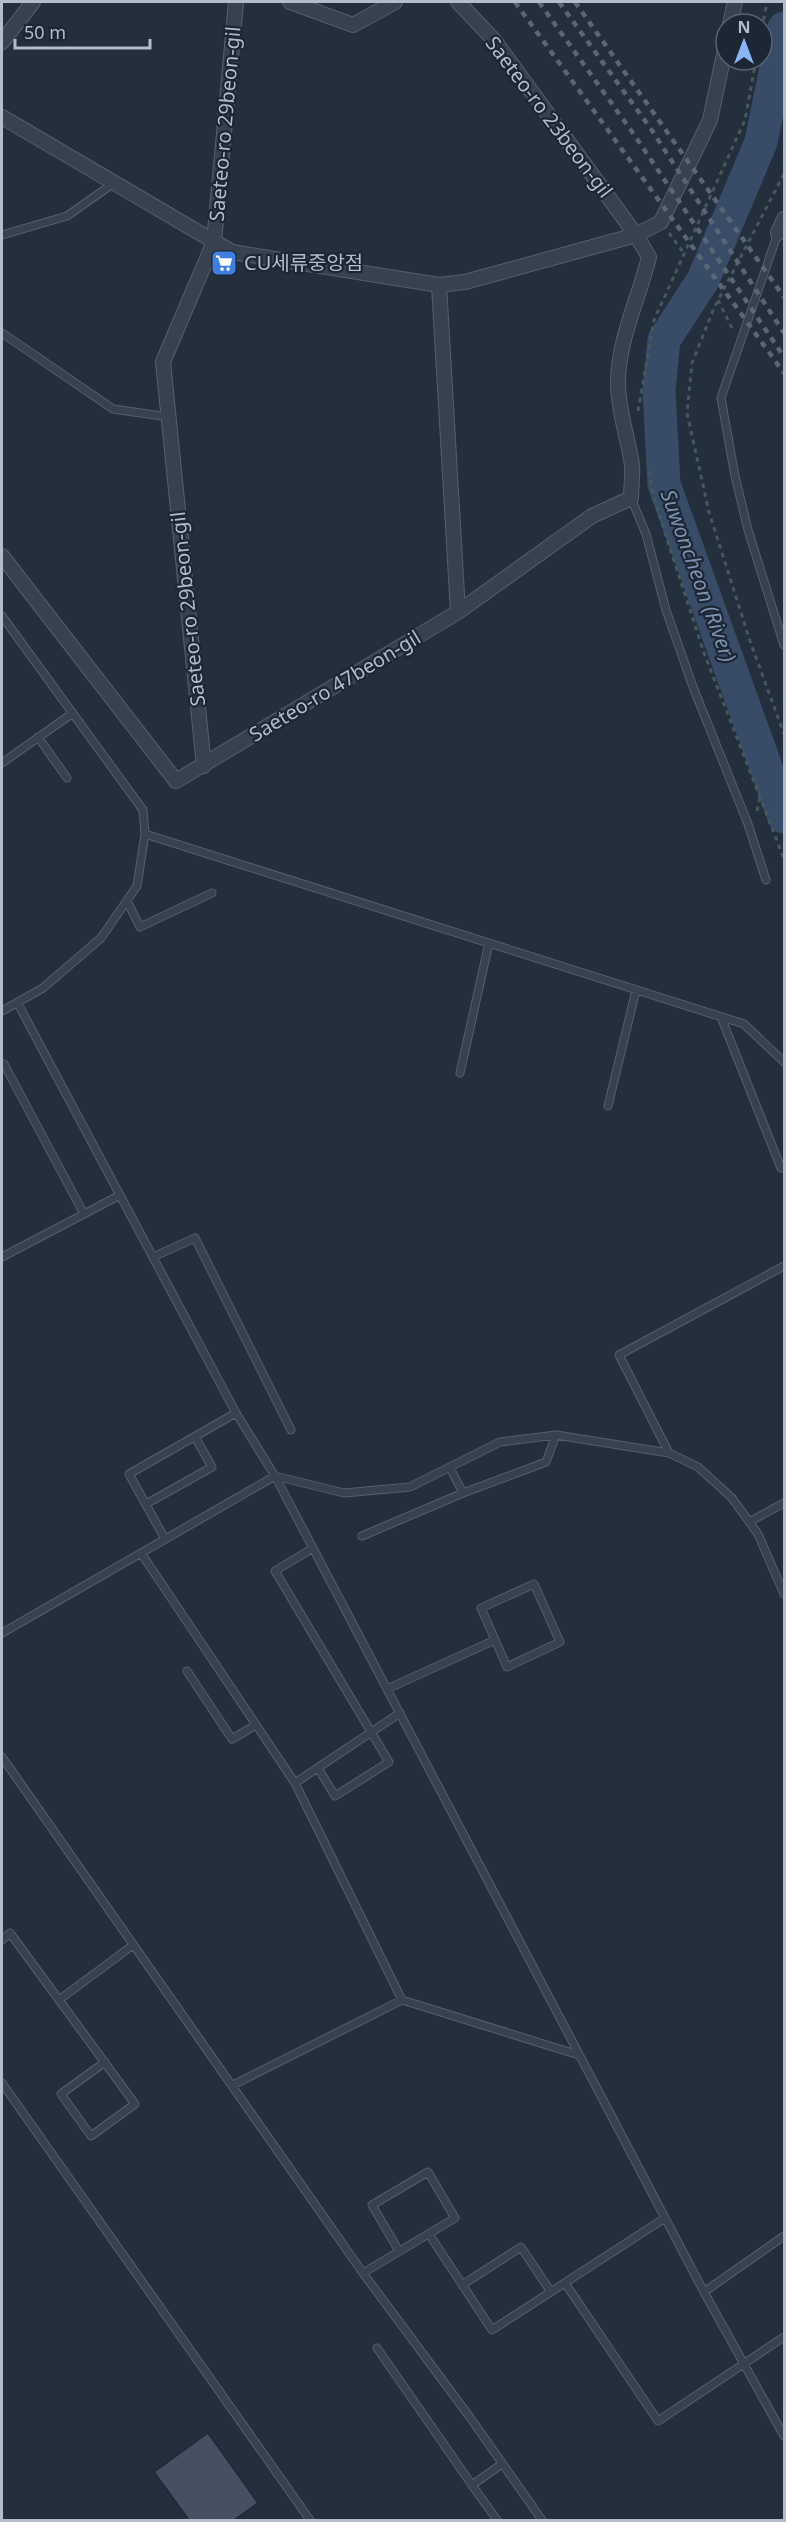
<svg xmlns="http://www.w3.org/2000/svg" width="786" height="2522" viewBox="0 0 786 2522" font-family="'Noto Sans','Noto Sans KR',sans-serif">
	<style>
		.lines { fill: none; stroke-linecap: round; stroke-linejoin: round }
		.river { stroke: #394c67; stroke-width: 33 }
		.building { fill: #455162; stroke: #1f2835; stroke-width: 1.5 }
		.lane-casing { stroke: #565f6c; stroke-width: 9 }
		.street-casing { stroke: #565f6c; stroke-width: 16 }
		.path { stroke: #44595c; stroke-width: 3; stroke-dasharray: 4.5 4.5; stroke-linecap: butt }
		.lane { stroke: #38414e; stroke-width: 7 }
		.street { stroke: #38414e; stroke-width: 14 }
		.rail { stroke: #5a6575; stroke-width: 4.5; stroke-dasharray: 6 6; stroke-linecap: butt }
		.labels { text-anchor: middle; stroke-width: 4.5; stroke-linejoin: round; paint-order: stroke }
		.street-label { font-size: 20px; fill: #b4bcc9; stroke: #1d2633 }
		.poi-label { font-size: 20px; fill: #b4bcc9; stroke: #1d2633; text-anchor: start }
		.water-label { font-size: 21px; font-style: italic; fill: #7c92b1; stroke: #1d2633 }
	</style>
	<rect width="100%" height="100%" fill="#242f3e"/>
	<g class="lines">
		<path class="river" d="M784,28L761,142L703,280L664,340L659,391L664,484L784,817"/>
	</g>
	<path class="building" d="M208,2433L258,2503L234,2520H189L154,2472Z"/>
	<g class="lines">
		<g class="lane-casing">
			<path id="lane" d="M778,233L721,398L735,476L748,530L784,645
				M2,235L67,216L114,183
				M2,333L113,409L169,417
				M631,498L646,534L666,610L693,687L748,824L766,880
				M2,616L143,810L145,834L137,886L101,938L43,988L2,1011
				M38,737L67,778
				M2,763L73,713
				M145,834L744,1024L784,1062
				M127,901L140,927L212,893
				M17,1002L236,1413L275,1476L344,1493L410,1487L500,1442L556,1435L669,1453L698,1467L732,1498L758,1534L784,1594
				M721,1017L781,1168
				M2,1065L4,1064L84,1214L2,1257
				M460,1073L489,943
				M608,1106L636,990
				M84,1214L120,1195
				M153,1257L195,1238L291,1430
				M669,1453L619,1355L784,1266
				M463,1493L546,1462L556,1435
				M146,1504L212,1467L195,1437
				M749,1522L784,1503
				M362,1536L463,1493L450,1468
				M165,1539L129,1474L236,1413
				M313,1548L275,1571L389,1762L335,1796L318,1768
				M141,1553L295,1783L400,1713
				M534,1584L560,1642L507,1667L481,1608Z
				M2,1633L275,1476L704,2292L784,2436
				M187,1671L232,1739L256,1725
				M387,1689L495,1640
				M2,1757L363,2273L469,2416L542,2520
				M295,1783L402,2000
				M2,1940L10,1933L59,2000L133,1945
				M59,2000L135,2104L91,2136L61,2094L105,2062
				M2,2083L310,2520
				M233,2085L402,2000L579,2055
				M429,2234L492,2330L665,2218
				M363,2273L455,2218L428,2172L372,2205L399,2251
				M565,2283L658,2421L784,2337
				M462,2285L521,2247L551,2292
				M704,2292L784,2236
				M377,2348L472,2485
				M497,2520L472,2485L502,2464"/>
		</g>
		<g class="street-casing">
			<path id="street" d="M290,2L353,25L395,2
				M458,2L494,40L636,235L649,257C639,298 618,340 618,383C618,411 628,437 632,465C633,475 631,487 631,498L592,516L458,612
				M730,24L735,2
				M2,42L33,2
				M2,117L232,252L439,285L465,282L636,235L661,222L710,120L726,45
				M778,233L784,219
				M2,556L176,781L458,612L439,285
				M204,766L163,362L214,242L236,2"/>
		</g>
		<path class="path" d="M762,29L767,2
			M784,174L714,308L692,363L687,413L709,512L750,641L784,734
			M669,233L683,252
			M718,300L732,328
			M638,411L654,320L745,120L756,60
			M649,471L655,502L704,653L784,859
			M757,811L760,797"/>
		<use href="#lane" class="lane"/>
		<use href="#street" class="street"/>
		<path class="rail" d="M515,2L784,373
			M539,2L635,136L784,357
			M559,2L651,129L784,333
			M575,2L784,297"/>
	</g>
	<defs>
		<g id="supermarket-square" transform="scale(1.35)"><rect x="-9" y="-9" width="18" height="18" rx="4" fill="#3f7fe0" stroke="#1d2633"/><path d="M-6-5.5h2.5l.6 2H6L4.5 2H-2.5L-4.4-4H-6ZM-1.5 3.2a1.3 1.3 0 1 0 .1 0ZM3 3.2a1.3 1.3 0 1 0 .1 0Z" fill="#fff"/></g>
	</defs>
	<g fill-rule="evenodd">
		<use href="#supermarket-square" x="224" y="263"/>
	</g>
	<g class="labels">
		<g class="street-label">
			<text transform="translate(549 117) rotate(53)" y="7">Saeteo-ro 23beon-gil</text>
			<text transform="translate(225 124) rotate(-85)" y="7">Saeteo-ro 29beon-gil</text>
			<text transform="translate(188 609) rotate(-96)" y="7">Saeteo-ro 29beon-gil</text>
			<text transform="translate(335 686) rotate(-31)" y="7">Saeteo-ro 47beon-gil</text>
		</g>
		<g class="poi-label">
			<text x="244" y="270">CU세류중앙점</text>
		</g>
		<g class="water-label">
			<text transform="translate(698 576) rotate(70)" y="7">Suwoncheon (River)</text>
		</g>
	</g>
	<rect width="786" height="2522" fill="none" stroke="#b4bcc9" stroke-width="6"/>
	<g transform="translate(744 42)"><circle r="28" fill="#1d2633" stroke="#59626f" stroke-width="1.5"/>
	<path d="M0-4.5L10 22L0 15L-10 22Z" fill="#8ab4f8"/>
	<text y="-9" font-size="16" font-weight="bold" text-anchor="middle" fill="#b4bcc9">N</text>
	</g>
	<path d="M15 39v9h135v-9" fill="none" stroke="#b4bcc9" stroke-width="3"/>
	<text x="24" y="39" font-size="18" fill="#b4bcc9" stroke="#1d2633" stroke-width="4.5" paint-order="stroke">50 m</text>
</svg>
